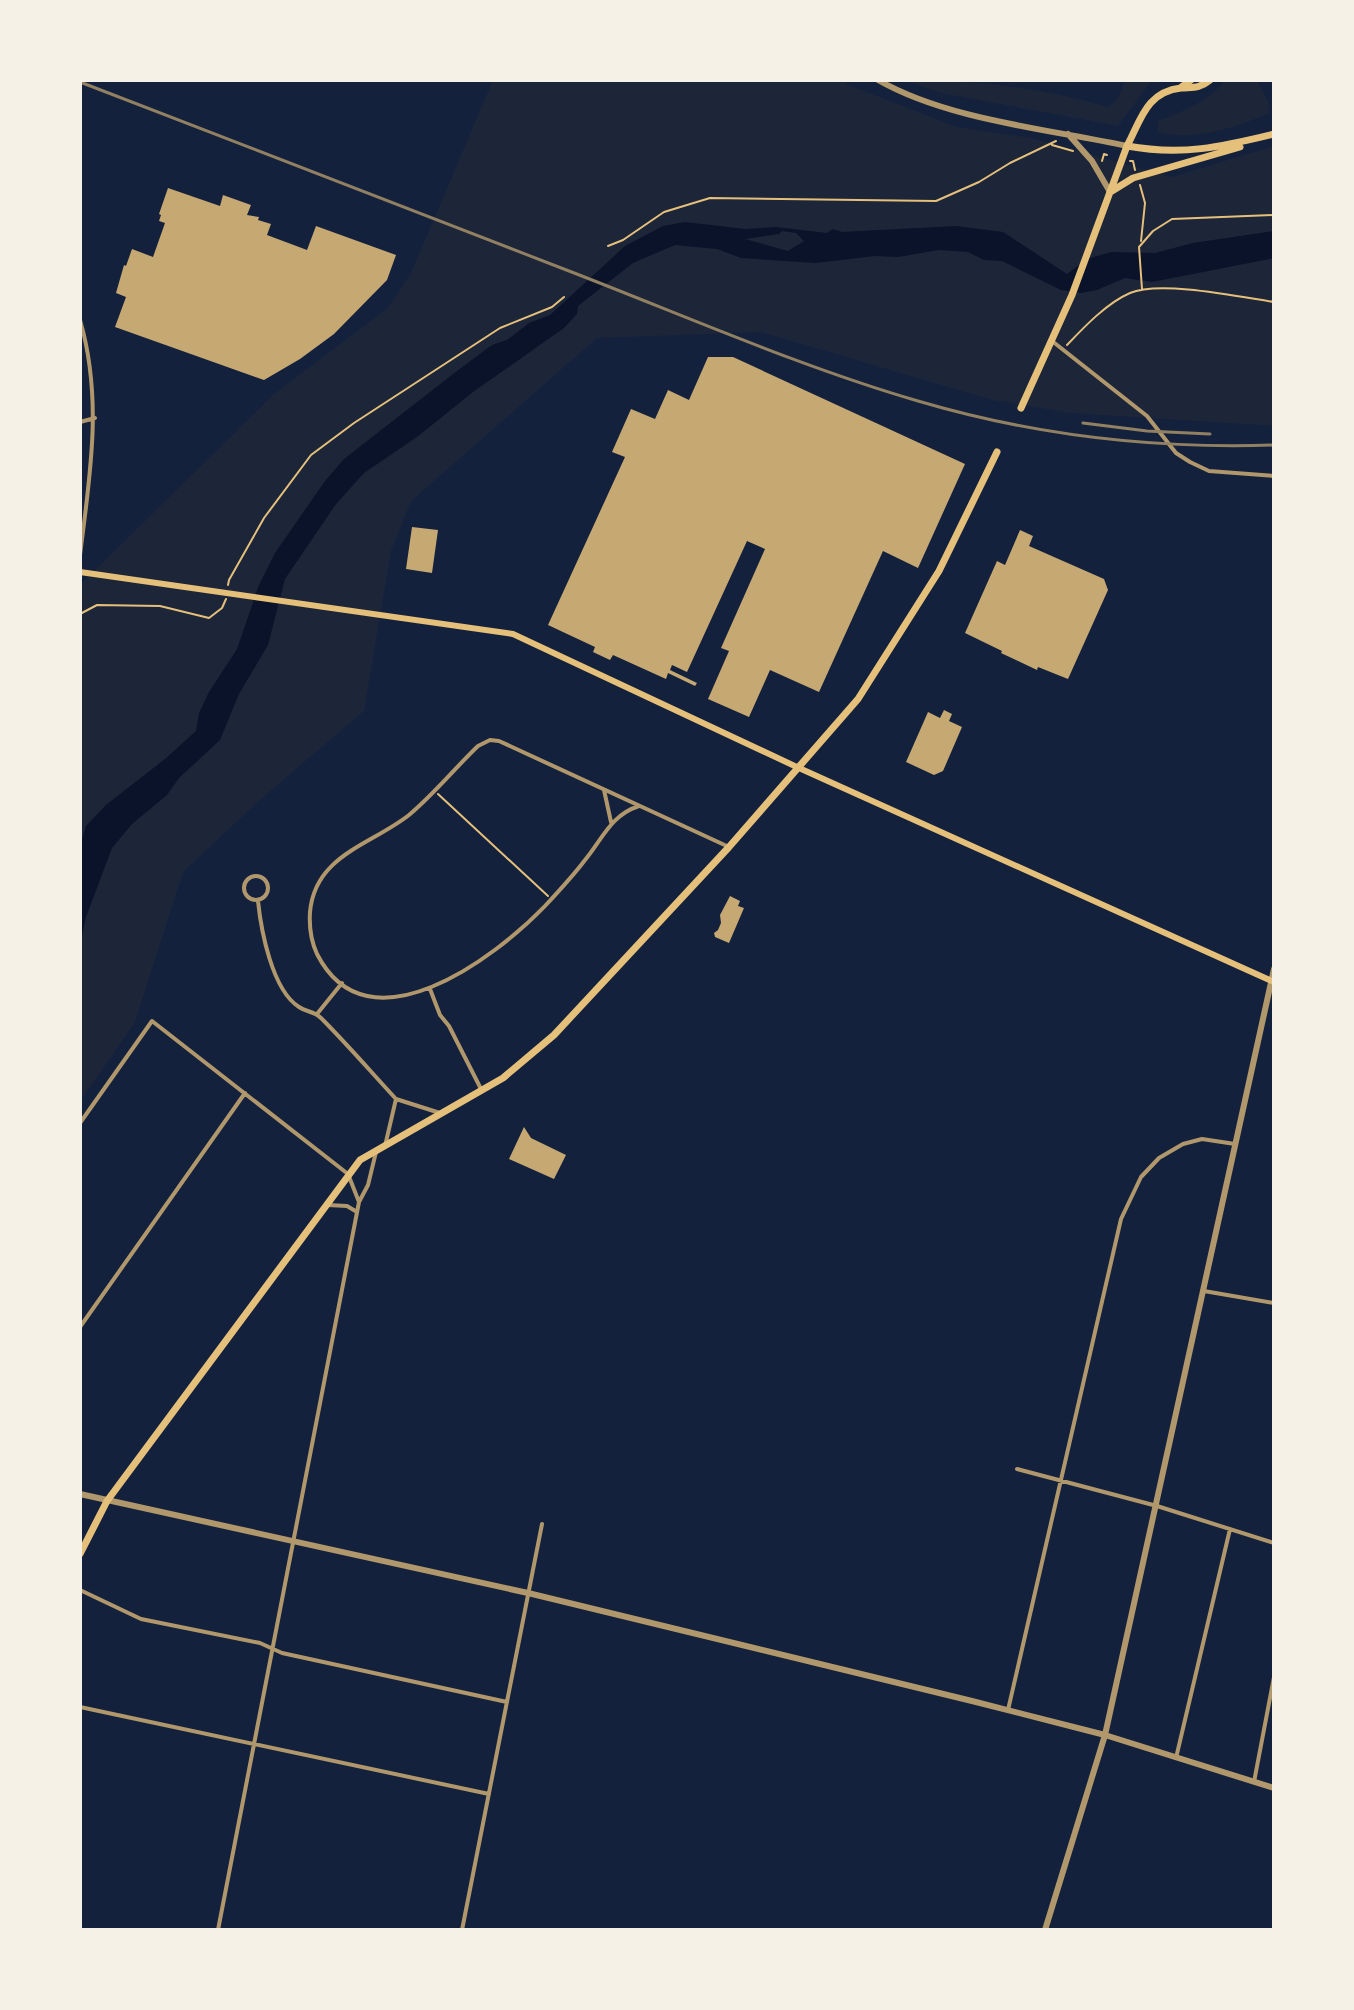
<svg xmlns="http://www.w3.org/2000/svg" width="1354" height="2010" viewBox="0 0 1354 2010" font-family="Poppins,sans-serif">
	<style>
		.green { fill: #1d2539 }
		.water { fill: #0b132b; fill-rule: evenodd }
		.building { fill: #c6a872 }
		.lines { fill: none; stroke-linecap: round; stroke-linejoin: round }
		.path { stroke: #e5c07b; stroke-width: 2 }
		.minor { stroke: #b1986c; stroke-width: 4 }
		.tertiary { stroke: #b1986c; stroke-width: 6 }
		.secondary { stroke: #e5c07b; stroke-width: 6 }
		.primary { stroke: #e5c07b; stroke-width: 7 }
		.trunk { stroke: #e5c07b; stroke-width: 7 }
		.rail { stroke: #918062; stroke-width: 3 }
	</style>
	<rect width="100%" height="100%" fill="#14213d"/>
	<path class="green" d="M493,80H843L849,85L957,127L1032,138L1172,177L1274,146V426L1070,413L992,400L761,332L597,338L411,501L391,551L364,711L261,799L183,872L135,1022L80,1102V585L274,394L388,308L411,273Z
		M904,80C974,80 1040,87 1108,107C1119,100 1121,92 1125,80H1152L1118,126L941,93Z
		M1225,80H1257L1268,101L1270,113C1237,127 1193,142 1158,132V121C1182,112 1210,101 1225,80Z"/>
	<path class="water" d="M685,222L745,229L776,227L827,233L833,229L842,232L956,226L1003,232L1067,274L1087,259L1111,252L1155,253L1193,243L1274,231V258L1152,282L1125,278L1097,290L1081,293L1061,290L1002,261L984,260L968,252L939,250L898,257L875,256L816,263L741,258L717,249L675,245L633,263L578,306L577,314L564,328L473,392L417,437L364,473L336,504L285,579L268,645L239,694L220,740L179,778L167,795L132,824L112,848L86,917L80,945V846L86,826L106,805L165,759L196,731L199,713L209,692L237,649L259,585L275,553L325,481L344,459L457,371L492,345L507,340L529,323L550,315L625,246L663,226ZM782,231L796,233L804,241L788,251L745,239L779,234Z"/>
	<path class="building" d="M168,188L220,206L223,195L251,205L247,215L259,217L258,220L271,224L267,235L307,250L316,226L396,255L387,280L334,334L300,359L264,380L115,327L126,297L116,293L124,265L126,266L132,249L153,257L165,223L159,221L161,215L159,214Z
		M708,357H733L965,464L918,568L883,551L819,692L770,670L749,717L708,699L729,651L721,648L765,549L747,541L687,672L672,665L670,670L697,683L695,686L668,673L666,679L613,655L610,660L593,652L595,647L548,625L625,457L612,452L631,409L655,419L668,390L689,400Z
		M412,527L438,530L432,573L406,569Z
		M1020,530L1033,536L1029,546L1104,579L1108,590L1068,679L1038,667L1037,670L1001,653L1002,651L965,633L997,561L1005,565Z
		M944,710L952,714L949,721L962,727L943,771L934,775L906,762L928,712L940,718Z
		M730,896L740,901L738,906L744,908L729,943L715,937L714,933L718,930L721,923L720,915Z
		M524,1127L531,1138L566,1155L554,1179L509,1159Z"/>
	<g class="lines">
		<path class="path" d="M1052,145L1073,151
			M1102,161L1104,154L1107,155
			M1130,161H1133L1135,170
			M1140,185L1145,203L1141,241
			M608,246L623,240L664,212L710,198L936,201L979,182L1010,163L1056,141
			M1142,289L1139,247L1153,231L1172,219L1274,215
			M1067,345C1085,326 1107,303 1130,293C1160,280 1241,297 1274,302
			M228,585L229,580L264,518L311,455L354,423L500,328L552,307L564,297
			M80,614L97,605L160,606L209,618L222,608L226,599
			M438,794L548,896"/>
		<path class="minor" d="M80,320C103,399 90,475 80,555
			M1052,341L1147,416L1176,453L1190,462L1209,471L1274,476
			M80,422L95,418
			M604,790L611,822
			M639,806C611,815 603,838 585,860C573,876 559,891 545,906C495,958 368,1054 317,954C311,941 309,927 310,912C315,855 371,845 409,815C434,794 455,768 478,746L490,740L499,741L729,847
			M244 888a12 12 0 1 1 24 0a12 12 0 1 1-24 0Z
			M258,901C261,930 272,990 299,1007C306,1012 314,1011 321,1018C347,1044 371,1072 396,1099
			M430,989L440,1015L449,1026L481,1089
			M317,1014L342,983
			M80,1123L152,1021L348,1174L359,1202L218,1930
			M385,1146L396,1099L440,1113
			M359,1202L368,1185L376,1152
			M328,1205L347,1206L357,1212
			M1204,1291L1274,1303
			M80,1327L245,1093
			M1017,1469L1157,1506L1274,1543
			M80,1590L141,1619L260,1643L282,1653L507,1702
			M80,1707L489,1794
			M1008,1710L1121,1219L1141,1177L1159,1158L1183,1144L1202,1139L1235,1144
			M1176,1758L1230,1529
			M1254,1782L1274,1677
			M462,1930L542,1524"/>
		<path class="tertiary" d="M878,80C948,120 1048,129 1127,146
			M1068,134L1092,161L1110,192
			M80,1494L528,1593L972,1701L1105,1735L1274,1788
			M1045,1930L1105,1735L1274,969"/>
		<path class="secondary" d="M80,572L513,634L799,768L1274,982"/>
		<path class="primary" d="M1180,88L1191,80
			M1127,146C1141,120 1146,92 1181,88C1193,87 1199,89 1210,80"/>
		<path class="trunk" d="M1112,191L1133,178L1240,147
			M1021,408L1072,295L1127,146C1182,156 1221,147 1274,134
			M80,1554L107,1501L360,1160L503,1078L554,1035L729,847L858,699L939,571L997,452"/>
		<path class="rail" d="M80,82C243,145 406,207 569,271C683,315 801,367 918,401C1033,435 1154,449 1274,445
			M1083,423L1147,431L1210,434"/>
	</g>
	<rect width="1354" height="2010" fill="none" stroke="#f6f1e7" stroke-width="164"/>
</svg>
